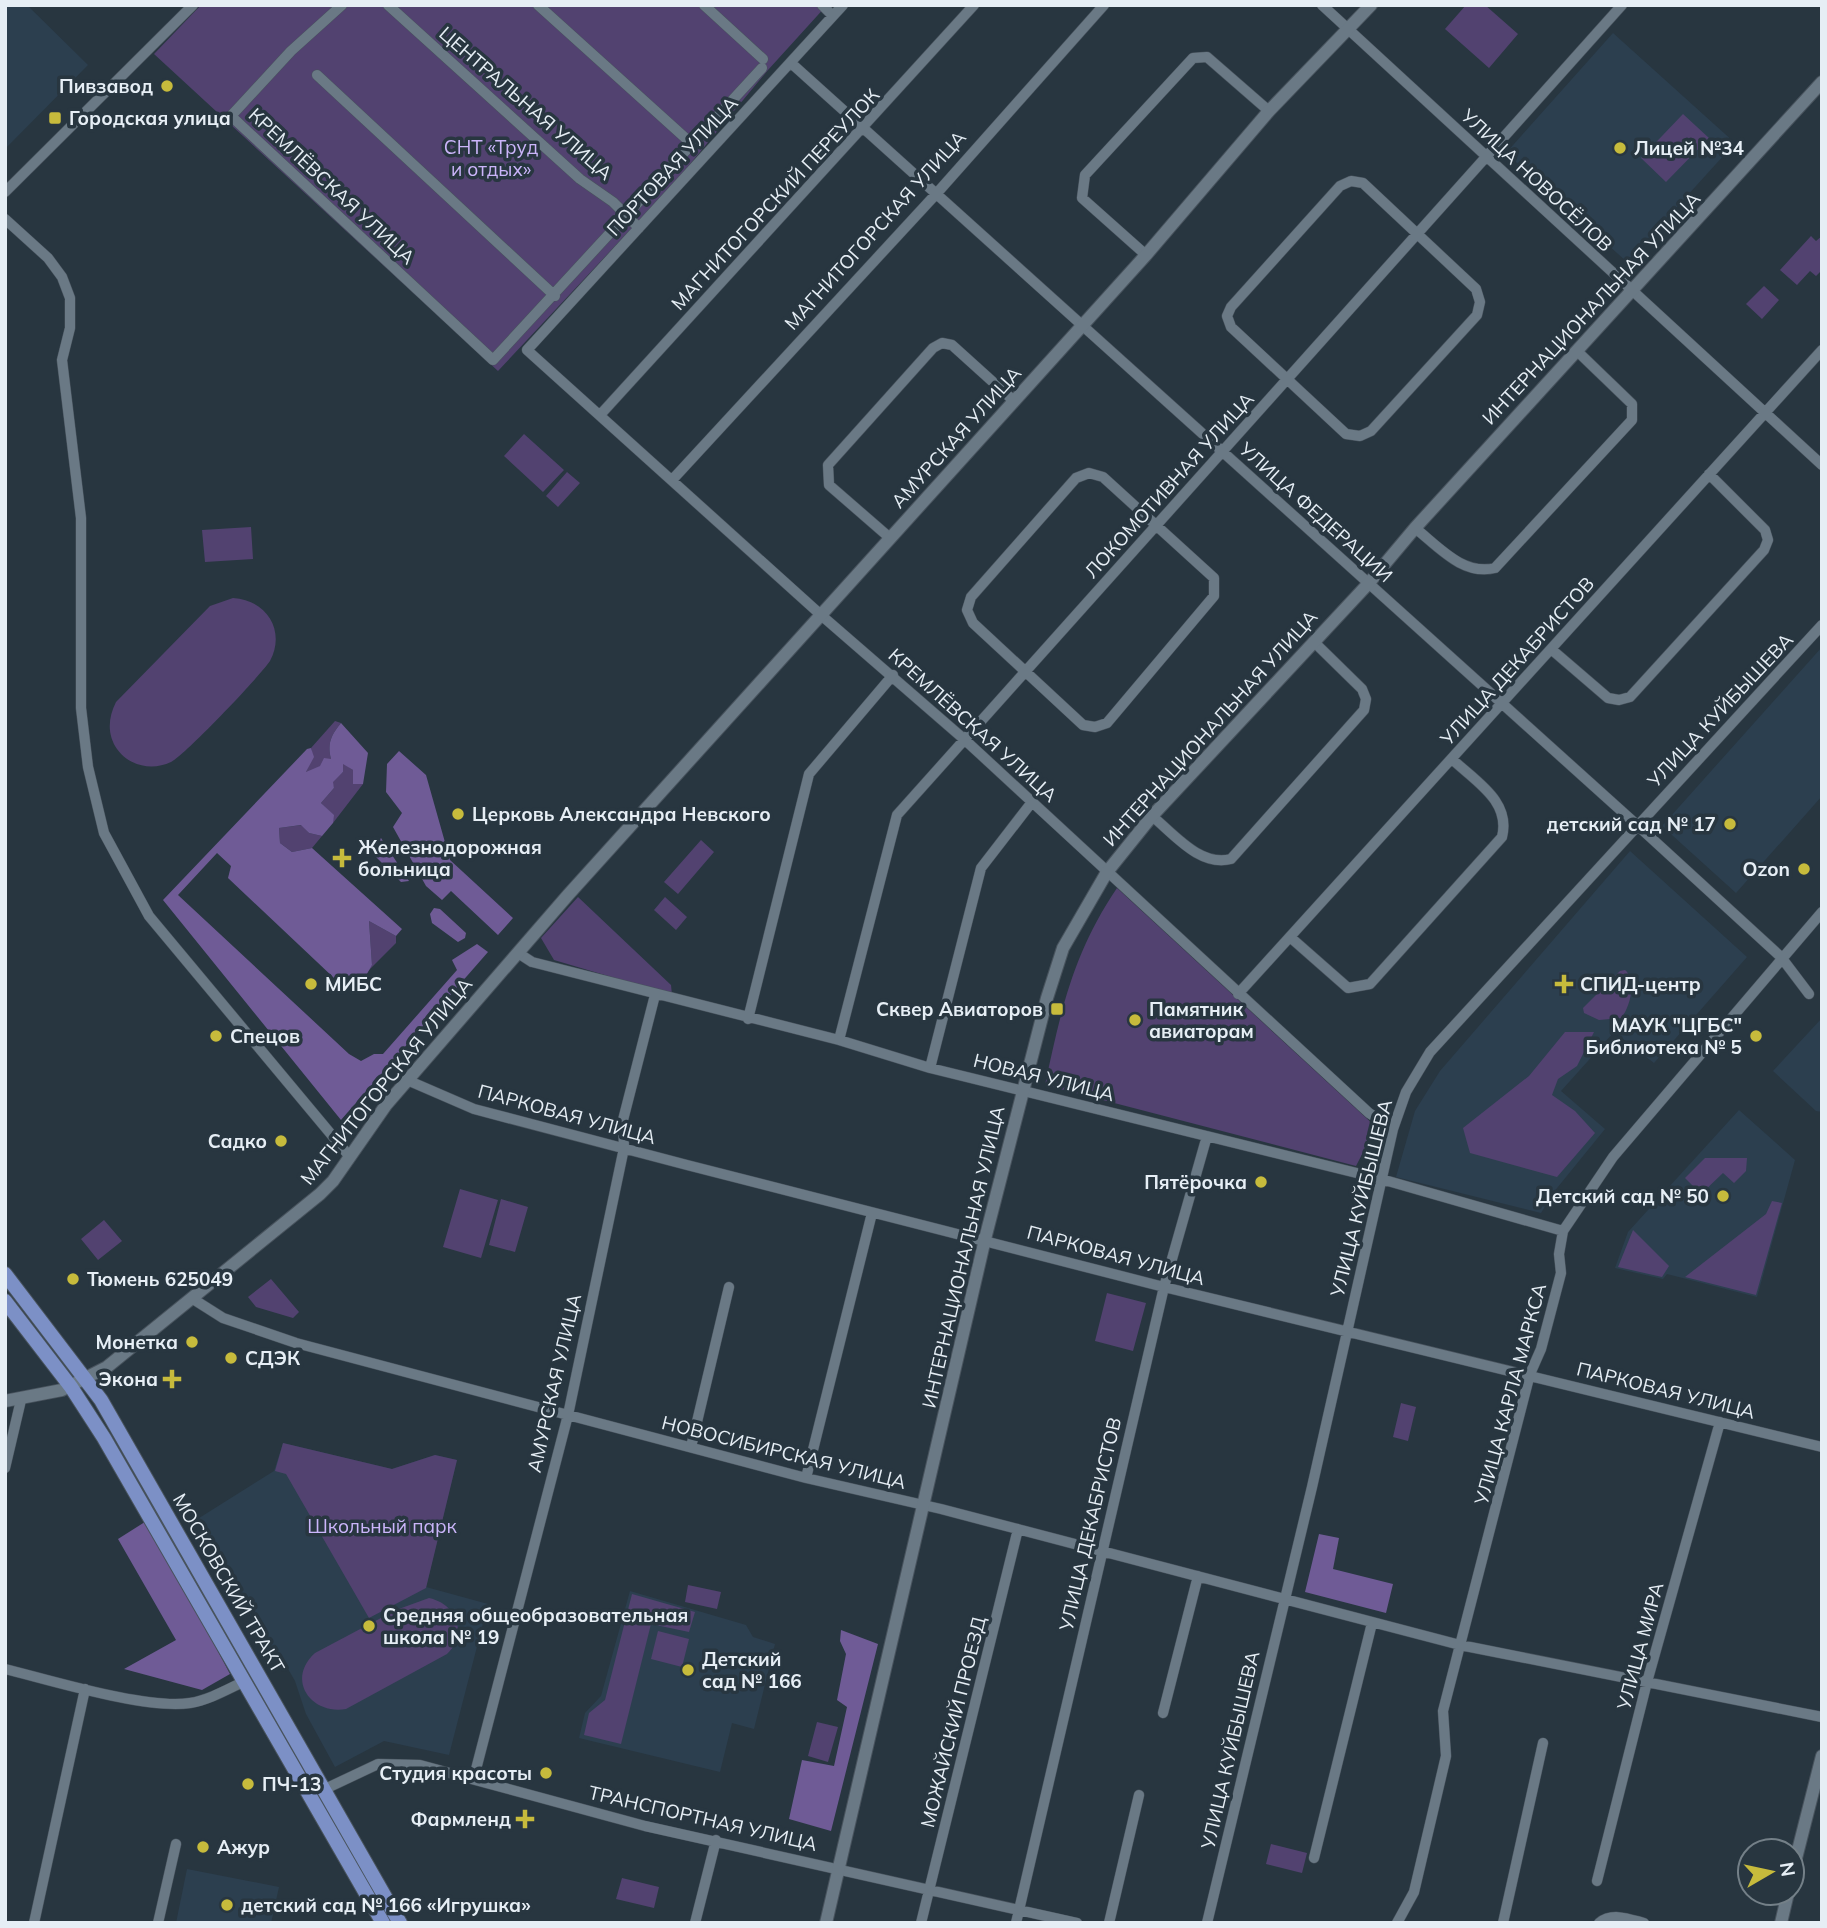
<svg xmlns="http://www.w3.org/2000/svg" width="1827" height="1928" viewBox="0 0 1827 1928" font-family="Mulish,sans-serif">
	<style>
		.built { fill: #2c3f4f }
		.green { fill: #524270 }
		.forest { fill: #6f5b96 }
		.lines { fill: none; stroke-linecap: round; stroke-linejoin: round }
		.minor-casing { stroke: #48535d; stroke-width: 11 }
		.tertiary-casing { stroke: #48535d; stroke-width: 14 }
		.primary-casing { stroke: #48535d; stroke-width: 16 }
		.minor { stroke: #6a7985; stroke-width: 10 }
		.tertiary { stroke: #6a7985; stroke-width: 12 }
		.primary { stroke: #7c90c6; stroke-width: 14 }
		.poi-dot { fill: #c7bb3c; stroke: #283640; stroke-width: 2.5 }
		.labels { text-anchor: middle; stroke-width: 7; stroke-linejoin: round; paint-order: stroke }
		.poi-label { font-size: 19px; font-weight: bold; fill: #e6eef5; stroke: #283640; text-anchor: start }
		.street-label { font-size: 19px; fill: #e6eef5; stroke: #283640 }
		.park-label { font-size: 19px; fill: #cbb5fa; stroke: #283640 }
	</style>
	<rect width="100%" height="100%" fill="#283640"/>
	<path class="built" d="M5,5H27L88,65L5,149Z
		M1613,33L1735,143L1627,262L1506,153Z
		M1822,647V796L1736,893L1662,826Z
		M1630,851L1747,957L1654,1063L1614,1032L1561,1091L1605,1129L1553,1193L1541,1213L1396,1177L1415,1111L1440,1071Z
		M1822,1018V1112L1816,1111L1773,1071Z
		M1739,1110L1795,1160L1757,1297L1667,1274L1663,1279L1615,1268L1628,1232Z
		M283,1443L392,1469L435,1455L457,1460L426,1587L488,1604L449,1755L384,1741L335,1767L306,1714L295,1681L280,1655L268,1647L196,1520L274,1471Z
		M630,1591L746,1625L753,1637L775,1644L754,1729L732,1723L720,1772L579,1738L585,1713L601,1696Z
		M187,1869L279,1887L271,1923H176Z"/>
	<path class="green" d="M201,5H827L768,70L676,181L498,371L154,54Z
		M1466,5H1485L1518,34L1489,68L1445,29Z
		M1683,114L1709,138L1666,182L1641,158Z
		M1811,236L1816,241L1822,236V270L1816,276L1810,271L1797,285L1780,270Z
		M1764,286L1779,300L1762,319L1746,304Z
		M524,434L564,470L543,492L504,456Z
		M567,472L580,483L558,507L546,496Z
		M251,527L253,559L205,562L202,530Z
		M233,598C267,600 286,631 270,661C259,677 185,755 171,762C152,771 129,766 117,749C107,734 108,718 116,702L210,606Z
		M335,721L341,723C331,735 327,744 331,759L312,772H306L313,757L311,748Z
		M343,763L353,770V784H363L333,823V815L321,803L334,788L332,782L343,772Z
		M302,825L309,833L322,836L312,848L292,852L280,843L279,828Z
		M701,840L714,852L678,894L664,882Z
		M1117,888L1376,1127L1356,1166L1045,1085C1061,1010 1073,953 1117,888Z
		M578,897L671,985L672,995L554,960L541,938Z
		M665,897L687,917L676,930L654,910Z
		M369,921L396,936V943L364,975L372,965Z
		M1625,970C1637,980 1630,1008 1621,1018L1599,1020L1584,1013L1583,1008L1620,971Z
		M1565,1032H1594L1577,1066L1558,1079L1552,1095L1575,1111L1595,1133L1557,1177L1470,1153L1463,1128L1529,1076Z
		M1705,1158H1747L1746,1171L1734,1183L1723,1173L1701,1194L1685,1178Z
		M460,1189L498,1200L481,1258L443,1247Z
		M501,1199L528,1207L515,1252L489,1245Z
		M1772,1201L1782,1203L1756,1295L1685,1277L1766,1214Z
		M104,1220L122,1241L98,1260L81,1239Z
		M1633,1230L1669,1266L1662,1277L1618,1267Z
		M271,1279L299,1312L293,1318L256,1307L248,1297Z
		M1107,1293L1146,1303L1133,1351L1095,1341Z
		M1401,1403L1416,1407L1408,1441L1393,1437Z
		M283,1443L392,1469L435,1455L457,1460L426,1588L369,1618L286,1474L275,1471Z
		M688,1585L721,1592L717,1609L685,1602Z
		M632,1594L695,1612L689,1632L651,1624L621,1744L584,1735L589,1713L605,1700Z
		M429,1598C457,1604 468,1634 447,1654L346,1709C310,1715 286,1679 315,1653L396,1610Z
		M658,1631L689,1639L682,1667L651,1659Z
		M817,1722L838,1727L828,1762L808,1756Z
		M1271,1844L1307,1853L1302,1873L1266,1864Z
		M622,1878L659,1887L654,1908L616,1899Z"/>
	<path class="forest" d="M341,723L368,753L363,784H353V770L343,764V772L333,782L334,788L321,803L334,815L333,823L322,836L309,833L301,825L279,828L280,843L292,852L312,848L402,929L396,936L369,921L372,965L360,986L346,974L334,978L228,878L231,866L217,853L178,895L349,1054L361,1061L374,1054H383L457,970L452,960L477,944L488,952L341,1120L163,900L307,749L311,748L314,757L306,772L320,766L324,758L331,759C327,744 331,735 341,723Z
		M399,751L426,775L450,860L513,918L498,935L451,891L442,900L426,886L393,827L402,813L386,792L387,764Z
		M381,838L409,881L401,882L376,857L375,846Z
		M434,908L440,909L466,933L465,938L458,942L432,923L430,914Z
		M148,1520L230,1674L202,1690L124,1669L176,1640L118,1539Z
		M1319,1534L1339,1538L1333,1569L1393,1584L1386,1613L1305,1592Z
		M841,1630L878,1644L831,1831L789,1819L802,1760L834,1766L847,1707L837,1700L846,1654L840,1641Z"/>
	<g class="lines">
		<g class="minor-casing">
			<path id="minor" d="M342,5L291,51L231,116L493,360L762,68
				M388,5L580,179L613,202L639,228
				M538,5L692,144
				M704,5L763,59
				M822,5L833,16
				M843,5L527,350L821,615L965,740L1369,1113L1393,1129
				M1322,5L1822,465
				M791,63L1637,825L1781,957L1809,994
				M317,75L555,296
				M1351,181L1363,183L1476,289L1480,302L1477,315L1371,431L1360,436L1346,434L1231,327L1227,316L1231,307L1340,186Z
				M5,192L193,5
				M5,219L48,258L62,277L70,298V328L62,360L81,518V708L88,767L104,833L149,916L350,1157
				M1146,255L1082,198L1085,175L1193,58L1207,57L1269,111
				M600,415L974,5
				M1089,473L1103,477L1214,578V596L1107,723L1095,727L1083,725L973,623L967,610L971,597L1076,478Z
				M673,479L937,193L1104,5
				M1415,528C1439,547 1463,576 1495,568L1632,420V404L1577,351
				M890,538L829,485L828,465L933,348L942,343L952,345L1014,401
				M1551,649L1608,698L1619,700L1630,697L1764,550L1768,540L1765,530L1709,474
				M1152,816C1175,835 1200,867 1231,859L1364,710L1366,699L1362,689L1314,642
				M1290,937L1348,988L1370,984L1502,837C1511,801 1476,782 1452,759
				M518,953L532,962L839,1040L930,1068L1381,1179L1563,1231
				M1238,994L1822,350
				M748,1019L809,774L893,675
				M839,1040L897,815L1622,5
				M930,1068L981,868L1032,802
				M407,1080L474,1109L687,1165L1164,1287L1822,1447
				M193,1299L223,1318L296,1343L806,1478L941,1509L1460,1645L1822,1717
				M691,1447L729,1287
				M5,1468L21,1400
				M806,1478L872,1213
				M5,1669C50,1680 147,1710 190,1703C209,1700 228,1689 245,1681
				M1163,1713L1198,1576
				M474,1777L568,1415L624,1148L623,1120L655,995
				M325,1789L378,1764L420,1765L645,1826L1077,1923
				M1314,1858L1372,1623
				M1597,1881L1647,1682L1720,1422
				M34,1923L85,1689
				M158,1923L176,1844
				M695,1923L716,1840
				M921,1923L1018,1529
				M1016,1923L1164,1287L1207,1136
				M1109,1923L1139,1795
				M1207,1923L1312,1487L1393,1129L1406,1092L1430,1052L1822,625
				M1397,1923L1414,1892L1446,1756L1443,1711L1530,1374L1541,1349L1561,1273L1559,1254L1563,1231L1613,1157L1822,912
				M1503,1923L1543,1743
				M1599,1923C1612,1912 1629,1919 1644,1923"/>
		</g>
		<g class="tertiary-casing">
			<path id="tertiary" d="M5,1401L62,1390L107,1367L320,1194L333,1181L386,1105L568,895L1146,255L1269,111L1371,5
				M1792,1874L1822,1756
				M826,1923L985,1239L1047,998L1063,948L1107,872L1152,816L1368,584L1415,528L1822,82
				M1781,1923L1788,1893"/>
		</g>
		<g class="primary-casing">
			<path id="primary" d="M5,1274L101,1400L400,1923
				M5,1301L71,1387L104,1438L383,1923"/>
		</g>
		<use href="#minor" class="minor"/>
		<use href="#tertiary" class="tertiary"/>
		<use href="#primary" class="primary"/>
	</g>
	<g class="poi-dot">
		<circle cx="167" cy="86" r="7"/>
		<rect x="48" y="111" width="14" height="14" rx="3.5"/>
		<circle cx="1620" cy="148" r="7"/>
		<circle cx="458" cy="814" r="7"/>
		<circle cx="1730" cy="824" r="7"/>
		<path d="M338.5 847.5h7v7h7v7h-7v7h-7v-7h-7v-7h7z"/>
		<circle cx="1804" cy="869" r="7"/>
		<circle cx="311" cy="984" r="7"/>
		<path d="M1560.5 973.5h7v7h7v7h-7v7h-7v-7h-7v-7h7z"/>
		<rect x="1050" y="1002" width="14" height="14" rx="3.5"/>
		<circle cx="1135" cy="1020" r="7"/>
		<circle cx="216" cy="1036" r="7"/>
		<circle cx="1756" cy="1036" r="7"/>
		<circle cx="281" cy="1141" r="7"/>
		<circle cx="1261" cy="1182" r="7"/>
		<circle cx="1723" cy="1196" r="7"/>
		<circle cx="73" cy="1279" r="7"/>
		<circle cx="192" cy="1342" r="7"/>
		<circle cx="231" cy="1358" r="7"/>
		<path d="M168.5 1368.5h7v7h7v7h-7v7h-7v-7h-7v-7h7z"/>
		<circle cx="369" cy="1626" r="7"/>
		<circle cx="688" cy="1670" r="7"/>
		<circle cx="546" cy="1773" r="7"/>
		<circle cx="248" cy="1784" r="7"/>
		<path d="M521.5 1808.5h7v7h7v7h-7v7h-7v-7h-7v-7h7z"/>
		<circle cx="203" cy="1847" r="7"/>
		<circle cx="227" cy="1905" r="7"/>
	</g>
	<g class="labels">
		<g class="poi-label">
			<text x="153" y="93" text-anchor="end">Пивзавод</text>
			<text x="69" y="125">Городская улица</text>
			<text x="1634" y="155">Лицей №34</text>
			<text x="472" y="821">Церковь Александра Невского</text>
			<text x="1716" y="831" text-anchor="end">детский сад № 17</text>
			<text x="358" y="854">Железнодорожная<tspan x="358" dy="22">больница</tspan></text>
			<text x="1790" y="876" text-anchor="end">Ozon</text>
			<text x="325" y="991">МИБС</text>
			<text x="1580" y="991">СПИД-центр</text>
			<text x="1043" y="1016" text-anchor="end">Сквер Авиаторов</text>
			<text x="1149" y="1016">Памятник<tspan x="1149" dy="22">авиаторам</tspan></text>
			<text x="1742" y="1032" text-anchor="end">МАУК "ЦГБС"<tspan x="1742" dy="22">Библиотека № 5</tspan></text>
			<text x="230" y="1043">Спецов</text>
			<text x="267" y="1148" text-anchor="end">Садко</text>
			<text x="1247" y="1189" text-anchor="end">Пятёрочка</text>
			<text x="1709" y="1203" text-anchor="end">Детский сад № 50</text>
			<text x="87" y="1286">Тюмень 625049</text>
			<text x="178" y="1349" text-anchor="end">Монетка</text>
			<text x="245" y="1365">СДЭК</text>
			<text x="158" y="1386" text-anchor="end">Экона</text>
			<text x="383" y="1622">Средняя общеобразовательная<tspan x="383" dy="22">школа № 19</tspan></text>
			<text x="702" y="1666">Детский<tspan x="702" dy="22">сад № 166</tspan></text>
			<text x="532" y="1780" text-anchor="end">Студия красоты</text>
			<text x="262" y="1791">ПЧ-13</text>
			<text x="511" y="1826" text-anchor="end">Фармленд</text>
			<text x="217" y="1854">Ажур</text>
			<text x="241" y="1912">детский сад № 166 «Игрушка»</text>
		</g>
		<g class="street-label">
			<text transform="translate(526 103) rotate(41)" y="7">ЦЕНТРАЛЬНАЯ УЛИЦА</text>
			<text transform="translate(672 166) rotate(-47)" y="7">ПОРТОВАЯ УЛИЦА</text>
			<text transform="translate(1537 180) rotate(43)" y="7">УЛИЦА НОВОСЁЛОВ</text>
			<text transform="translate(332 186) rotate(43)" y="7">КРЕМЛЁВСКАЯ УЛИЦА</text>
			<text transform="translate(775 199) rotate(-47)" y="7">МАГНИТОГОРСКИЙ ПЕРЕУЛОК</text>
			<text transform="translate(875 230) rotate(-48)" y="7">МАГНИТОГОРСКАЯ УЛИЦА</text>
			<text transform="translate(1591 308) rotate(-47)" y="7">ИНТЕРНАЦИОНАЛЬНАЯ УЛИЦА</text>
			<text transform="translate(956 437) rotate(-48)" y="7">АМУРСКАЯ УЛИЦА</text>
			<text transform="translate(1169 485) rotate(-48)" y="7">ЛОКОМОТИВНАЯ УЛИЦА</text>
			<text transform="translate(1316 512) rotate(42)" y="7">УЛИЦА ФЕДЕРАЦИИ</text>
			<text transform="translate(1517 661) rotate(-48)" y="7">УЛИЦА ДЕКАБРИСТОВ</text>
			<text transform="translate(1720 710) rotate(-47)" y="7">УЛИЦА КУЙБЫШЕВА</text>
			<text transform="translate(973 725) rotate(42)" y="7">КРЕМЛЁВСКАЯ УЛИЦА</text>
			<text transform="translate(1210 728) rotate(-48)" y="7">ИНТЕРНАЦИОНАЛЬНАЯ УЛИЦА</text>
			<text transform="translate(1044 1077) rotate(14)" y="7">НОВАЯ УЛИЦА</text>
			<text transform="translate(386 1081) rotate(-51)" y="7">МАГНИТОГОРСКАЯ УЛИЦА</text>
			<text transform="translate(567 1114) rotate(15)" y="7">ПАРКОВАЯ УЛИЦА</text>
			<text transform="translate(1361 1198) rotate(-76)" y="7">УЛИЦА КУЙБЫШЕВА</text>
			<text transform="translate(1116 1255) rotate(15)" y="7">ПАРКОВАЯ УЛИЦА</text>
			<text transform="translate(963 1257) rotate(-77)" y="7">ИНТЕРНАЦИОНАЛЬНАЯ УЛИЦА</text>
			<text transform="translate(554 1383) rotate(-77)" y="7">АМУРСКАЯ УЛИЦА</text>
			<text transform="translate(1666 1390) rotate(14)" y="7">ПАРКОВАЯ УЛИЦА</text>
			<text transform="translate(1510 1394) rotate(-75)" y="7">УЛИЦА КАРЛА МАРКСА</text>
			<text transform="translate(784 1452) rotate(14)" y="7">НОВОСИБИРСКАЯ УЛИЦА</text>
			<text transform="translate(1090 1524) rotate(-77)" y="7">УЛИЦА ДЕКАБРИСТОВ</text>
			<text transform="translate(229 1583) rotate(60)" y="7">МОСКОВСКИЙ ТРАКТ</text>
			<text transform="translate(1640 1646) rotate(-75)" y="7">УЛИЦА МИРА</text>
			<text transform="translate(953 1722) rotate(-76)" y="7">МОЖАЙСКИЙ ПРОЕЗД</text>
			<text transform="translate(1230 1750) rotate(-77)" y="7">УЛИЦА КУЙБЫШЕВА</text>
			<text transform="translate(703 1818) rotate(13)" y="7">ТРАНСПОРТНАЯ УЛИЦА</text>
		</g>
		<g class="park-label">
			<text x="491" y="154">СНТ «Труд<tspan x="491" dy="22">и отдых»</tspan></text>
			<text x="382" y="1533">Школьный парк</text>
		</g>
	</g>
	<rect width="1827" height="1928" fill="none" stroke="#e6eef5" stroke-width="14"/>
	<g transform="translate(1771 1872) rotate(81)"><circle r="33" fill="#283640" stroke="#748088" stroke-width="2"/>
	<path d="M0-5L12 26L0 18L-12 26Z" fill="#c7bb3c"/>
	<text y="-10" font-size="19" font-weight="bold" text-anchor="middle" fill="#e6eef5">N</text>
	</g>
</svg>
